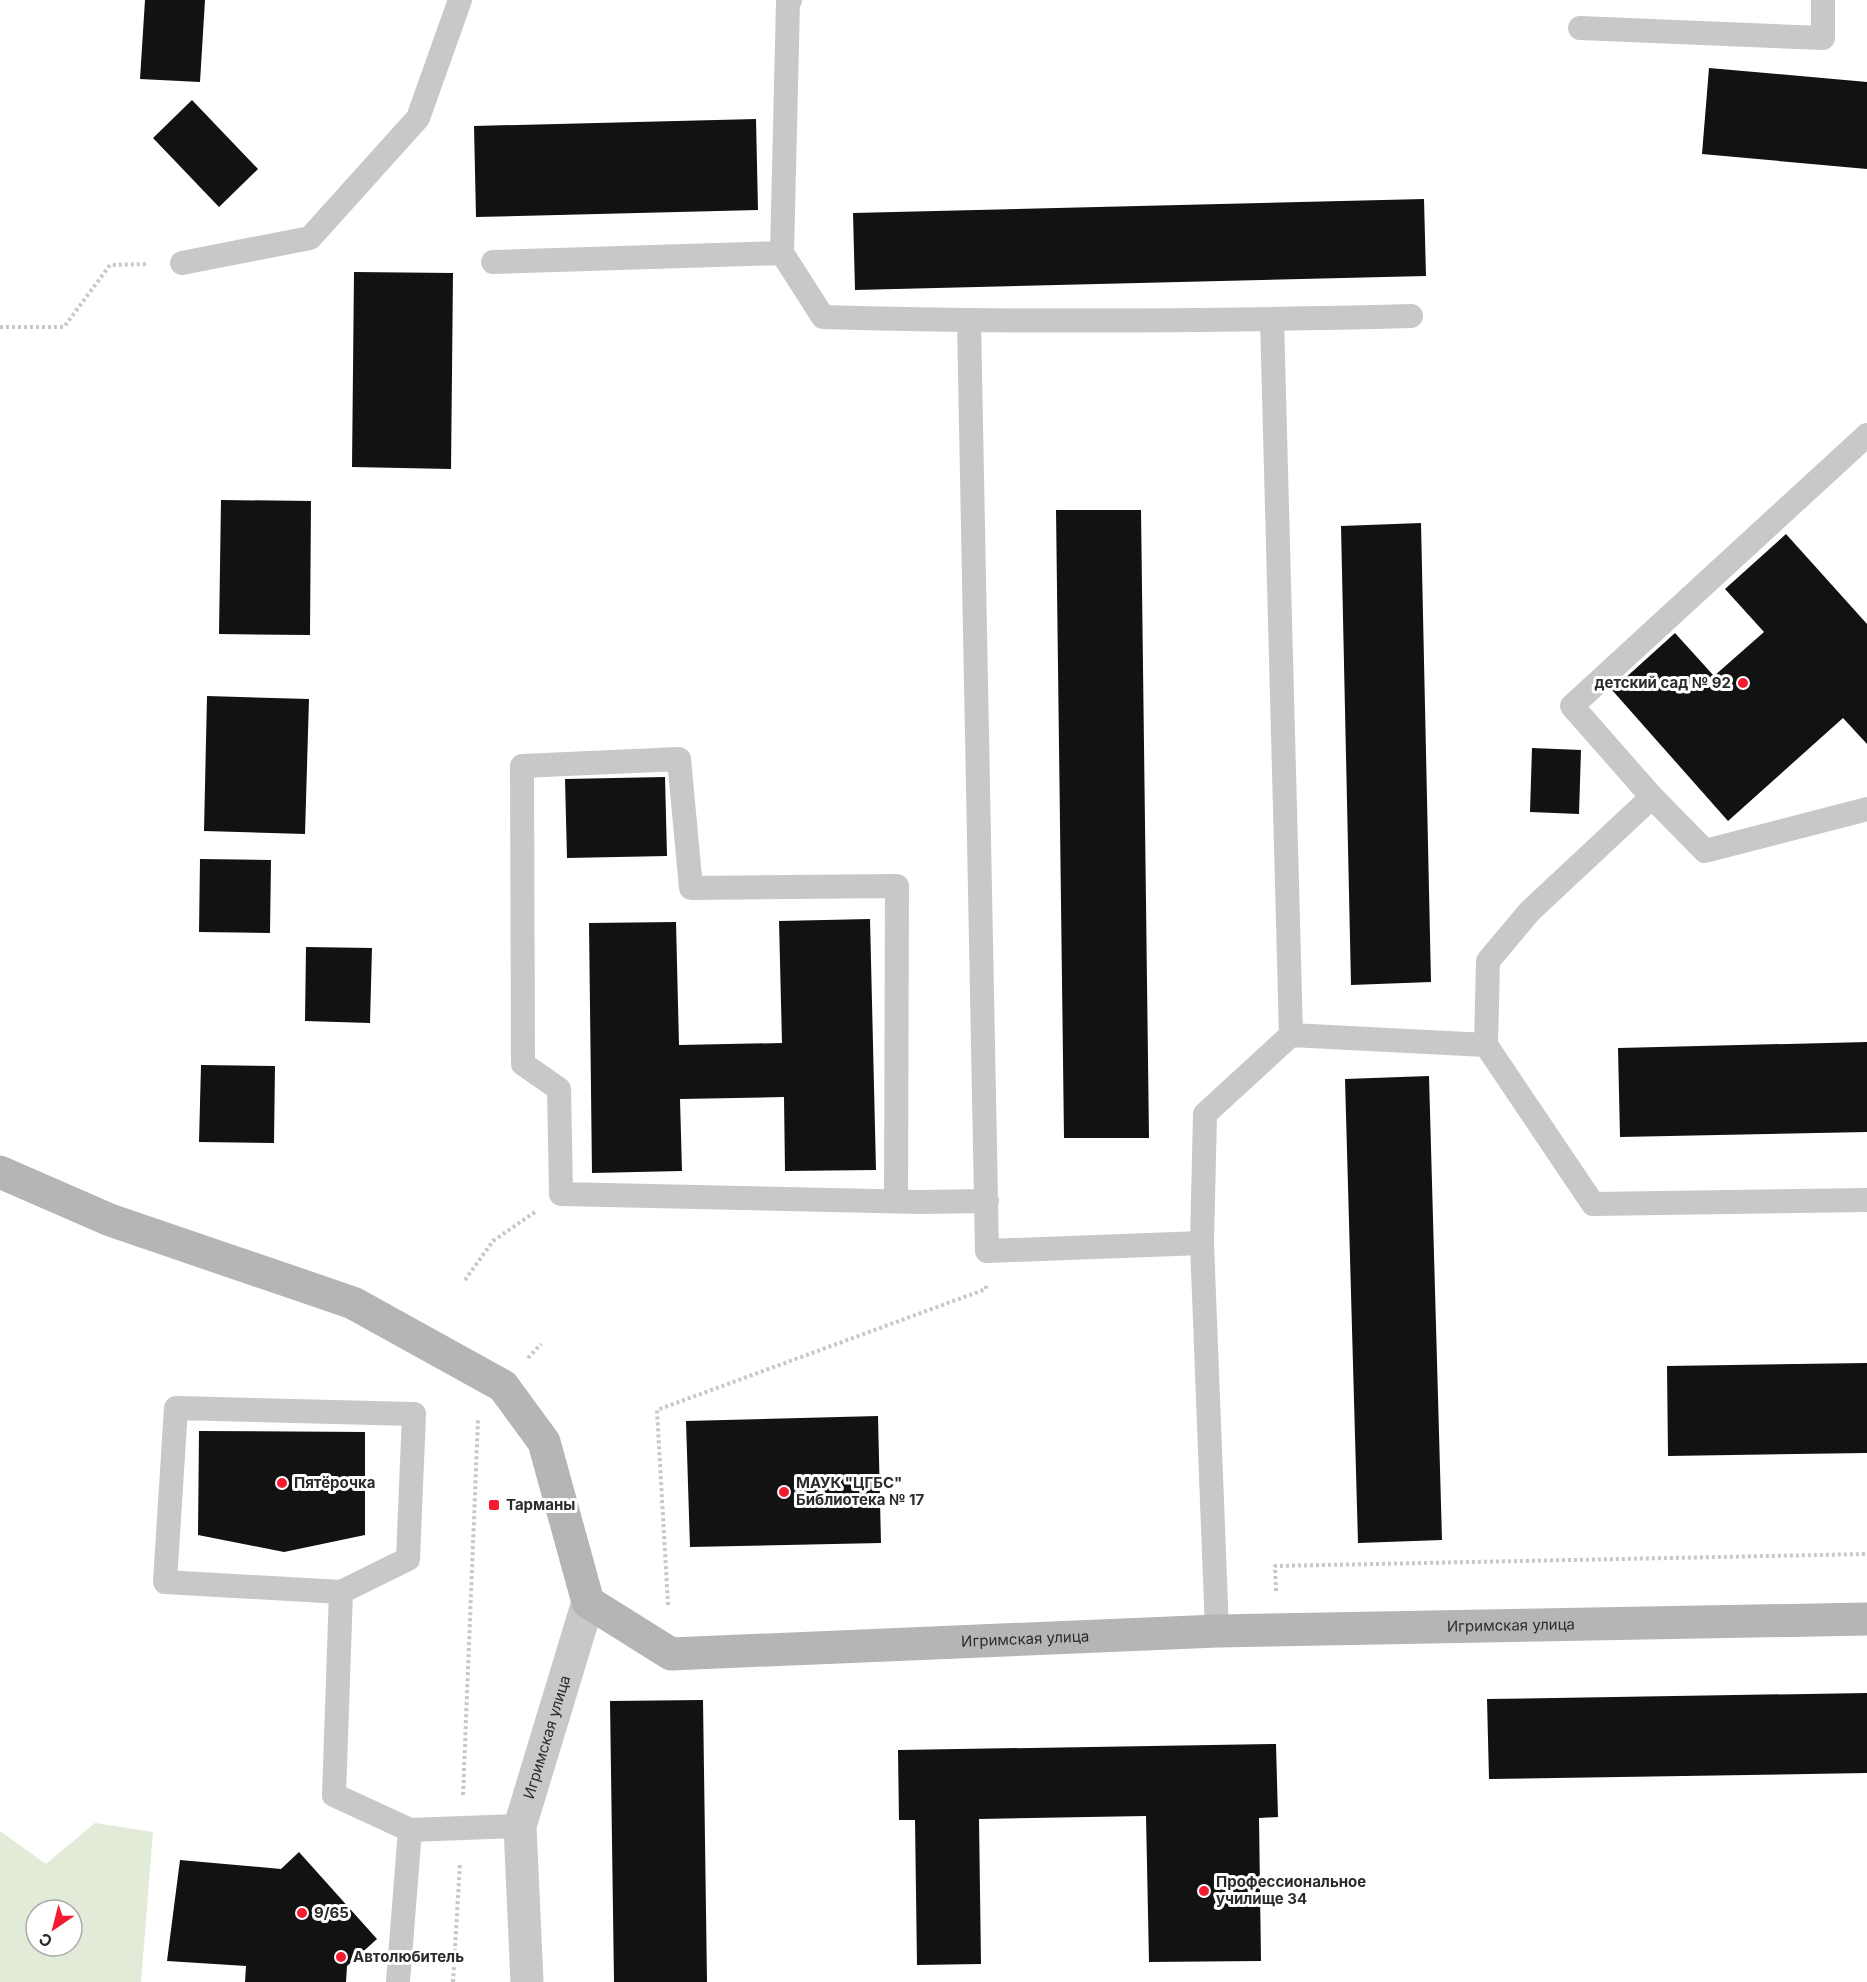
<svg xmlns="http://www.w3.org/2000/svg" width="1867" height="1982" viewBox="0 0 1867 1982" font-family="Inter,sans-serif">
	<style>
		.green { fill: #e2ebd7; fill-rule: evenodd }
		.building { fill: #121212 }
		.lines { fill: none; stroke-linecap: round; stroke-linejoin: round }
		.path { stroke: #c8c8c8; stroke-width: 4; stroke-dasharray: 3 3; stroke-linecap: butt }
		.lane { stroke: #c8c8c8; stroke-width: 24 }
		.street { stroke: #c8c8c8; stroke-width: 33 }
		.secondary { stroke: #b5b5b5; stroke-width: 33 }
		.poi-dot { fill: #f61a31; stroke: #fff; stroke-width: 2 }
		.labels { text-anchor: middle; stroke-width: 6; stroke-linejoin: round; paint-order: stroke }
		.poi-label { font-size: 15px; font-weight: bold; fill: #2b2b2b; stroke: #fff; text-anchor: start }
		.street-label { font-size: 15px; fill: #2b2b2b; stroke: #fff }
	</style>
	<rect width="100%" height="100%" fill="#fff"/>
	<path class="green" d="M95,1823L153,1832L141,1982H0V1831L46,1864ZM36,1910H72V1946H36Z"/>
	<path class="building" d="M145,0H205L200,82L140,79Z
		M1709,68L1867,82V169L1702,154Z
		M192,100L258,169L219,207L153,138Z
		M756,119L758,210L476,217L474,126Z
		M1424,199L1426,276L855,290L853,213Z
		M354,272L453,273L451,469L352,467Z
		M221,500L311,501L310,635L219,634Z
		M1056,510H1141L1149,1138H1064Z
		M1421,523L1431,982L1351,985L1341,526Z
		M1786,534L1867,624V744L1843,718L1728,821L1612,690L1675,633L1714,676L1764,632L1725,589Z
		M207,696L309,699L305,834L204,831Z
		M1532,748L1581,750L1579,814L1530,812Z
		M665,777L667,856L567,858L565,779Z
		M200,859L271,860L270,933L199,932Z
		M870,919L876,1170L785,1171L784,1097L680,1099L682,1171L592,1173L589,923L676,922L679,1045L782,1043L779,921Z
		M306,947L372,948L370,1023L305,1021Z
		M1867,1042V1132L1620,1137L1618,1048Z
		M201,1065L275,1066L274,1143L199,1142Z
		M1429,1076L1442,1540L1358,1543L1345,1079Z
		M1867,1363V1453L1668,1456L1667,1366Z
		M878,1416L881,1543L690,1547L686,1421Z
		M199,1431L365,1432V1535L284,1552L198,1535Z
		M1867,1693V1773L1489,1779L1487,1699Z
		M703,1700L707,1982H614L610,1701Z
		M1276,1744L1278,1817L1259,1818L1261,1961L1149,1962L1146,1816L979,1819L981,1964L917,1965L915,1820H899L898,1750Z
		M299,1852L377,1939L347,1966L346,1982H245L246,1966L167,1961L180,1860L281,1869Z"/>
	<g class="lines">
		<path class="path" d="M0,327H64L110,265L148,264
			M465,1280L493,1241L535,1212
			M528,1358L541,1344
			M1276,1591L1275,1566L1867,1554
			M668,1605L657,1410L986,1289V1285
			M463,1795L478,1419
			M453,1982L460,1863"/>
		<path class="lane" d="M1580,28L1823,38V0
			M782,253L788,2L790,0
			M493,262L782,253L823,317C1019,323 1215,321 1411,316
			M182,263L310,238L418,118L460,0
			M969,321L987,1251L1202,1243
			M1867,435L1572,706L1652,797L1705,851L1867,809
			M1291,1035L1486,1045L1593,1204L1867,1200
			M1486,1045L1488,961L1530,911L1652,797
			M896,1201L897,886L691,888L679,759L522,766L523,1064L559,1089L561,1194L920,1202L987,1201
			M341,1592L408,1559L414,1414L176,1408L165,1582L341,1592L334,1795L410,1830L520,1826
			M1217,1631L1202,1243L1205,1114L1291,1035L1272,319
			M398,1982L410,1830"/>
		<path class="street" id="s1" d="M527,1982L520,1826L588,1602"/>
		<path class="secondary" id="s2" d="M0,1172L110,1220L353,1303L503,1386L544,1442L588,1602L671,1654L1217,1631L1867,1619"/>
	</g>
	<g class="poi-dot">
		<circle cx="1743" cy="683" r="6"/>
		<circle cx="282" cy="1483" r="6"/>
		<circle cx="784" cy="1492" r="6"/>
		<rect x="488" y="1499" width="12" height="12" rx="3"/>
		<circle cx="1204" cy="1891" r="6"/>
		<circle cx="302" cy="1913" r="6"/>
		<circle cx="341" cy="1957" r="6"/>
	</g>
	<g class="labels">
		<g class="poi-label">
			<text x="1731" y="688" text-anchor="end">детский сад № 92</text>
			<text x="294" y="1488">Пятёрочка</text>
			<text x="796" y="1488">МАУК "ЦГБС"<tspan x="796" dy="17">Библиотека № 17</tspan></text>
			<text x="506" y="1510">Тарманы</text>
			<text x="1216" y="1887">Профессиональное<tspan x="1216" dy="17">училище 34</tspan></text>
			<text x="314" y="1918">9/65</text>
			<text x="353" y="1962">Автолюбитель</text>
		</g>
		<g class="street-label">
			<text dy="5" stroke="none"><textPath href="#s2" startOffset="1722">Игримская улица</textPath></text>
			<text dy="5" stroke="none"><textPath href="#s2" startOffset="1236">Игримская улица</textPath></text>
			<text dy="5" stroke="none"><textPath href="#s1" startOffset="249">Игримская улица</textPath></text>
		</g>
	</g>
	<g transform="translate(54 1928) rotate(215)"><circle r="28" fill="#ffffff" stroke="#aaaaaa" stroke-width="1.5"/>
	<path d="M0-4.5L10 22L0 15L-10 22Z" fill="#f61a31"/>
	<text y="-9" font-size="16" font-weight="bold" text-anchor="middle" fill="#2b2b2b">С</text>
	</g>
</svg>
